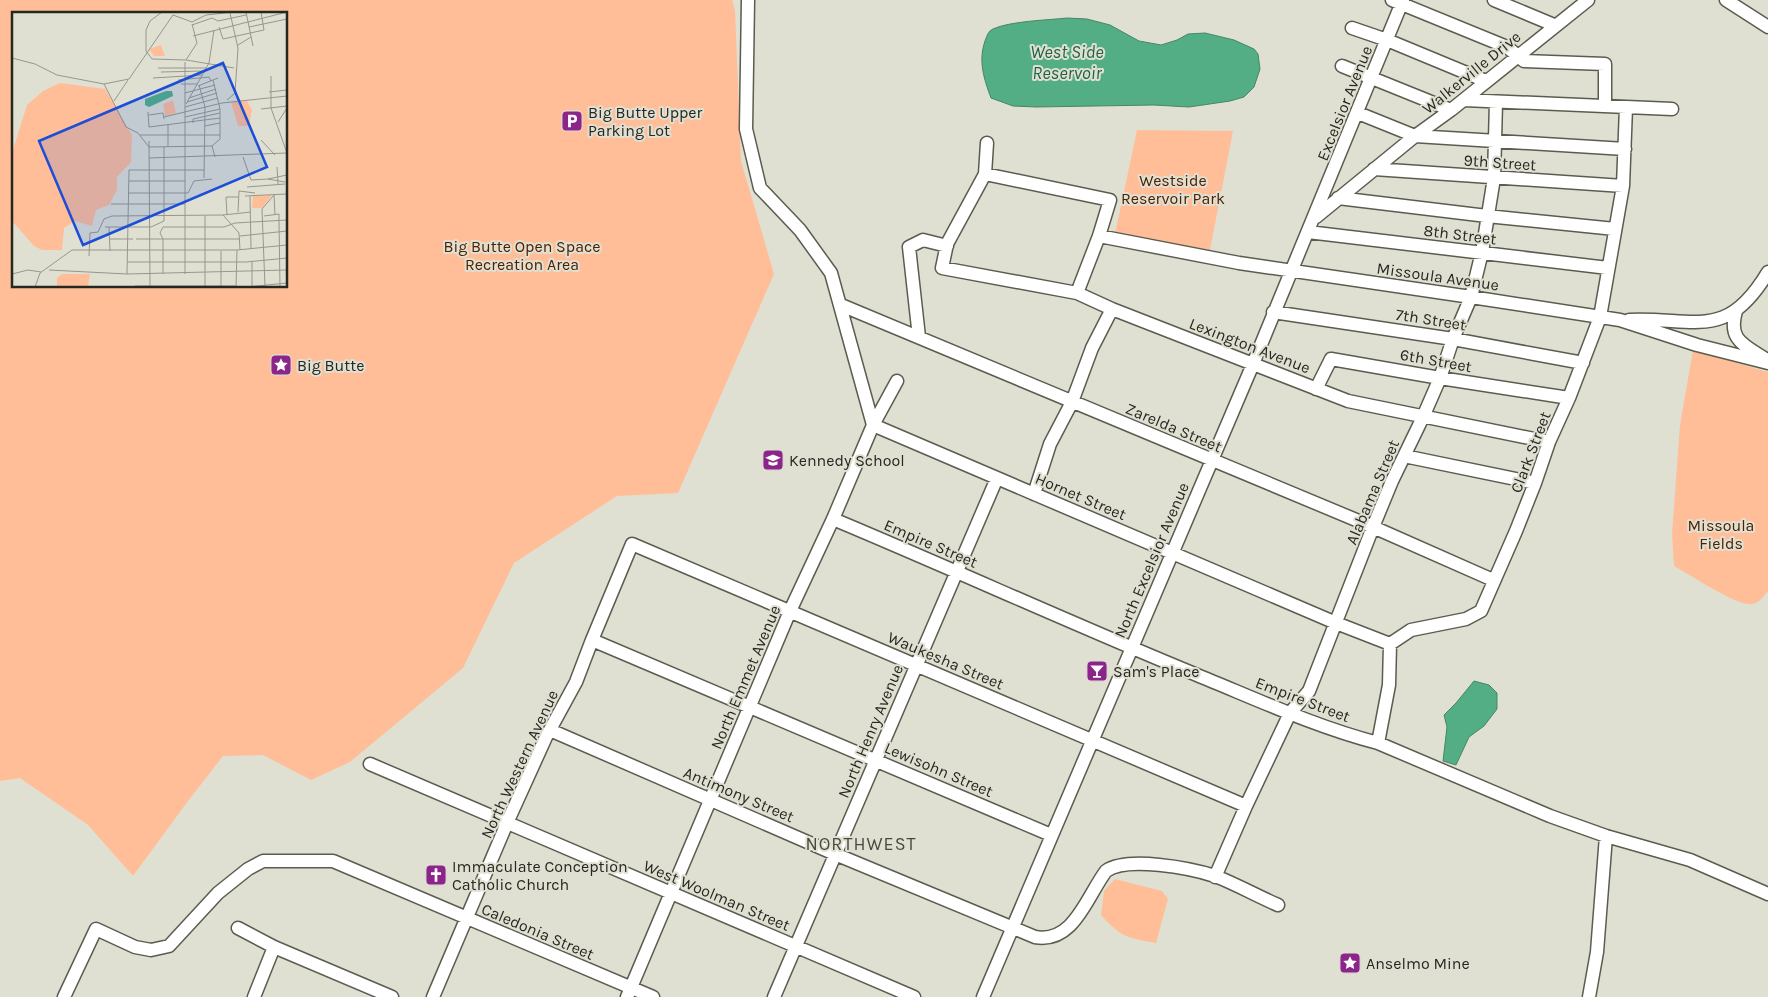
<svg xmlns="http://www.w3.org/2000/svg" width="1768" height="997" viewBox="0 0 1768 997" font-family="Karla,sans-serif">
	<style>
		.green { fill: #ffbe98; fill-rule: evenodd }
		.water { fill: #53ae85; stroke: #468667 }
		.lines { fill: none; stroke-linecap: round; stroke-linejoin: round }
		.minor-casing { stroke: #5b5b4f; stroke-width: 15 }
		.minor { stroke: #fff; stroke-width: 12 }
		.labels { text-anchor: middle; stroke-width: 4; stroke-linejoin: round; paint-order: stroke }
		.street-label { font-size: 16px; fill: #272722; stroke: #e0e0d2 }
		.poi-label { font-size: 16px; fill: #272722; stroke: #e0e0d2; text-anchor: start }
		.park-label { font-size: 16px; fill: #4f2000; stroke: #e0e0d2 }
		.water-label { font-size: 18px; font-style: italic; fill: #1f6347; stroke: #e0e0d2 }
		.neighbourhood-label { font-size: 18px; letter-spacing: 1px; fill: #48483c; stroke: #e0e0d2 }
		.inset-road { fill: none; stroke: #96968c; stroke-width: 1 }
		.view { fill: #1d4ed8; fill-opacity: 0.15; stroke: #1d4ed8; stroke-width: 2.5 }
		.inset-edge { fill: none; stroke: #272722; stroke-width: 2.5 }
	</style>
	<rect width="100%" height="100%" fill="#e0e0d2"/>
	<path class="green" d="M0,0H732L735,10L741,161L774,274L678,493L617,496L514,563L463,668L350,762L311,780L263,755L223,756L185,805L133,876L88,825L20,778L0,781ZM14,14H286V286H14Z
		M1137,130L1233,131L1210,250L1115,234Z
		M1693,350L1768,372V591C1763,597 1759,604 1750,604C1735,605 1689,574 1674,566L1672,534L1680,425Z
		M1115,879L1162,891L1168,899L1156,943C1127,938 1121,937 1101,915L1104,891Z"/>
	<path class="water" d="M1067,18L1087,19L1110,25L1139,41L1161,45L1177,40L1188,34L1205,33L1234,40L1254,49L1258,54L1260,69L1254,87L1244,97L1230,101L1189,107L1154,105L1036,107L1013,106L991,98C984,79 978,61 985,41C987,36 988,31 993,29C1010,21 1049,20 1067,18Z
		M1474,681L1489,685L1497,693V709L1484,726L1469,737L1456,765L1443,761L1447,727L1444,715L1456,703Z"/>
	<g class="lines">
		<g class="minor-casing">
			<path id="minor" d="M748,0L746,129L760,188L800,230L831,273L873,425L1336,623L1390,644
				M1392,0L1507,47L1524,61L1605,64V106
				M1494,0L1554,25
				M1726,0L1768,27
				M1352,28L1387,40L1486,81
				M1342,66L1451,110
				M1464,100L1672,109
				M1358,113L1415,136L1625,149
				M987,143L985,174L947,244L942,268L1077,293L1112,309L1348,401L1549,442
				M1374,169L1623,186
				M985,174L1110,200L1099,236L1077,293
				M1338,198L1487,216L1615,229
				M1316,217L1415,136L1451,110L1588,0
				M1308,232L1608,268
				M1099,236L1239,263L1471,297L1620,320L1697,345L1768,363
				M841,305L1373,527L1493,580
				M1736,311C1728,339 1742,344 1764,358
				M1273,312L1453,339L1583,363
				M1629,320C1696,317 1726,342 1768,272
				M919,337L909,247L923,240L947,246
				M1316,389L1331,359L1440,378L1569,398
				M1404,456L1535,483
				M1034,494L1050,444L1072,402L1092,348L1112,309
				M833,519C955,570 1075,625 1197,675C1256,699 1316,727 1378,743L1550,816L1606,836L1690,860L1768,894
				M592,640L1051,835
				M550,730L835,854L1035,937C1074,944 1087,896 1106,871C1127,856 1190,868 1215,876C1236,884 1257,896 1278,905
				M1378,743L1389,685L1390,644L1411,630L1466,619L1481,611L1516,531L1535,483L1549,442L1569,398L1600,317L1623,186L1626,107
				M370,764L914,997
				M1215,877L1246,806L1290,713L1309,691L1373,527L1392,481L1423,417L1440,378L1453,339L1471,297L1482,252L1494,178L1496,102
				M238,928L274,947L392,997
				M64,997L96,929L135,947L151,950L169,946L218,893L248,869L263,861H333L653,997
				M254,997L274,947
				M433,997L507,823L546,737L576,682L592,640L632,544L1246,806
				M627,997L790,611L833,519L873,425L897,381
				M774,997L997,478
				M983,997L1253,364L1403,0
				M1589,997L1597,952L1606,836"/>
		</g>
		<use href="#minor" class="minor"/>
	</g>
	<defs>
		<g id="parking-square" transform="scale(1.125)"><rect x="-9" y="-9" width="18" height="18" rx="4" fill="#8c258a" stroke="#e0e0d2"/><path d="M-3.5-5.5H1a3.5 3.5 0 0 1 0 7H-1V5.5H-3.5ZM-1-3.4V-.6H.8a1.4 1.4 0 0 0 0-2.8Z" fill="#fff"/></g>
		<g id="sight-square" transform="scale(1.125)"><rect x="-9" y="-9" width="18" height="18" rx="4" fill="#8c258a" stroke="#e0e0d2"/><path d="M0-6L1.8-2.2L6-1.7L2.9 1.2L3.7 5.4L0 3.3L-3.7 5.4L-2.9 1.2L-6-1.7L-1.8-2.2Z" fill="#fff"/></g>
		<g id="school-square" transform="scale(1.125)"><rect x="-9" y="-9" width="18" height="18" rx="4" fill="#8c258a" stroke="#e0e0d2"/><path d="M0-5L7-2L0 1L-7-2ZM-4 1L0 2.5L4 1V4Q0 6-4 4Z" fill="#fff"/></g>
		<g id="bar-square" transform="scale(1.125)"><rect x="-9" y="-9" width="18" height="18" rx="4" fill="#8c258a" stroke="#e0e0d2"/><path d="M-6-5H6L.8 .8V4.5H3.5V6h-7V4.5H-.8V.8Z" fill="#fff"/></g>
		<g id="church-square" transform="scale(1.125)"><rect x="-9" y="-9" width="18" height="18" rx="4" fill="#8c258a" stroke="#e0e0d2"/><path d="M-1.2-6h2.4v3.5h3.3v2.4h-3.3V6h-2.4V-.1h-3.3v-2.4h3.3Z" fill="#fff"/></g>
	</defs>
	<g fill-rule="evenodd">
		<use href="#parking-square" x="572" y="121"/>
		<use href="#sight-square" x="281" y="365"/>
		<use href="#school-square" x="773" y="460"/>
		<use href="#bar-square" x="1097" y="671"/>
		<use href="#church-square" x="436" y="875"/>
		<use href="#sight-square" x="1350" y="963"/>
	</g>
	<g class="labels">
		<g class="street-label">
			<text transform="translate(1471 72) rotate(-39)" y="6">Walkerville Drive</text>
			<text transform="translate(1344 103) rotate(-68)" y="6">Excelsior Avenue</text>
			<text transform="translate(1500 162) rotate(4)" y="6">9th Street</text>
			<text transform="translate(1460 234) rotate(7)" y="6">8th Street</text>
			<text transform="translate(1438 276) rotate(8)" y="6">Missoula Avenue</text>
			<text transform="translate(1431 319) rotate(9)" y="6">7th Street</text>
			<text transform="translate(1250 345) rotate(21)" y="6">Lexington Avenue</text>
			<text transform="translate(1436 360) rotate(10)" y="6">6th Street</text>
			<text transform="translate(1174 427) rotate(23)" y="6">Zarelda Street</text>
			<text transform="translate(1530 452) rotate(-69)" y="6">Clark Street</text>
			<text transform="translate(1372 492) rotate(-67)" y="6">Alabama Street</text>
			<text transform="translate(1081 496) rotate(23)" y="6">Hornet Street</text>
			<text transform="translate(931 543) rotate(23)" y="6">Empire Street</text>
			<text transform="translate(1151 560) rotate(-67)" y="6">North Excelsior Avenue</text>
			<text transform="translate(946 660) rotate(23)" y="6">Waukesha Street</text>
			<text transform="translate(745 677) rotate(-67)" y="6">North Emmet Avenue</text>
			<text transform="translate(1303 699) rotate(21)" y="6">Empire Street</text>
			<text transform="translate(870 731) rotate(-67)" y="6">North Henry Avenue</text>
			<text transform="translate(519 764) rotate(-65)" y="6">North Western Avenue</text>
			<text transform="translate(939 769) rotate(23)" y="6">Lewisohn Street</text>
			<text transform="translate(739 794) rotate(23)" y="6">Antimony Street</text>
			<text transform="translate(717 895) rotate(23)" y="6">West Woolman Street</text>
			<text transform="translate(538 931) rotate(23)" y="6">Caledonia Street</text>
		</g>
		<g class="poi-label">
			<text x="588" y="118">Big Butte Upper<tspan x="588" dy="18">Parking Lot</tspan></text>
			<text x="297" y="371">Big Butte</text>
			<text x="789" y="466">Kennedy School</text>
			<text x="1113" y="677">Sam's Place</text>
			<text x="452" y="872">Immaculate Conception<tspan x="452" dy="18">Catholic Church</tspan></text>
			<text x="1366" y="969">Anselmo Mine</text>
		</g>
		<g class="park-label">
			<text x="1173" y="186">Westside<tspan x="1173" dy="18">Reservoir Park</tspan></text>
			<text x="522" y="252">Big Butte Open Space<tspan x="522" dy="18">Recreation Area</tspan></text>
			<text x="1721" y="531">Missoula<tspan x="1721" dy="18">Fields</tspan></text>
		</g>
		<g class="water-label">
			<text x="1067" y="58">West Side<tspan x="1067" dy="21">Reservoir</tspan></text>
		</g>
		<g class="neighbourhood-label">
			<text x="861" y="850">NORTHWEST</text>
		</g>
	</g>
	<g transform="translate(12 12)">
		<rect width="275" height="275" fill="#e0e0d2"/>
		<path d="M149,33L153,44H142L137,37ZM48,71L93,77L120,123L119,150L105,165V178L97,193L84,198L80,214L63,209L52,216L50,238H30L22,234L0,209V141L15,93L31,79ZM161,88L164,101L153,104L151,92ZM235,89L240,98L237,114H226L219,90ZM260,183L250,196H240L241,184ZM50,262H78L76,275H45V266Z" fill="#ffbe98"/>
		<path d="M154,79H160L161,84L137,95L133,93V87Z" fill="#53ae85"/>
		<path class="inset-road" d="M150,0L138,9L134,18V39L140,47L174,48L222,56M234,0L241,34M180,13L200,6L206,9L234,3M207,15L211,27L252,18L249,0M237,15L275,7M181,24L275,0M226,33L239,25M0,46L23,52L45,63L92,72L114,115L126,121L137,135L200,134M174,48L185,31L180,12M173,50V262M146,56H194M149,60L192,59M259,64V96L275,141M141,66L190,63M166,68L197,65L199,69M201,68L208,97V127L200,134L203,145M92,72L117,67L161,3L180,10L194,3L222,0M169,72H185M187,73L193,95L192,166M186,74L206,66M257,80L275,78M173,81L203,73M177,86L204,77M215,88L223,81L226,36L218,1M102,89L116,68M175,90L205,81M174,92L197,51L202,18M173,95L206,86M249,97L275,94M136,100L137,115L208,106M137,103L151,101L152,107M152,105L210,91L275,84M173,105L208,97M266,110L275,96M181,111V107L208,101M156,112V135M193,114L208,111M128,123H208M249,128L263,143M137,129L138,275M231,145L239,168L256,167L273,170M137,146L275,141M265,155L266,172M275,165V189M256,167L275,163M117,169H173M235,175L273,172M116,181H176L182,169L200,167M262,183L263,203M233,184L275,182M238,184L239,237M99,192H173M226,200L227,179L243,181M211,203L227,221L228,238M215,203L214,185H226M252,204L267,202V208M267,209L268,275M93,215H139L152,209V135M97,215L98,239M228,224L275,219M98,227H121M124,227H228M209,239V275M77,244L78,221L86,220L92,207L100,204L211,203L239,200M115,250H234L275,246M240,250V274M37,258L115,262L275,258M0,262L16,258L29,260M115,262L117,158H192M151,262V227L148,221L151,215H212L223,211L275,208M123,274H224M23,275L28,261L60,238H225L275,233M193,275V204M224,275L225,238M235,275L275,271M253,275L250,197L262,183"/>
		<path class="view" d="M211,51L255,155L71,233L27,129Z"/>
		<rect width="275" height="275" class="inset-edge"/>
	</g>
</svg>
